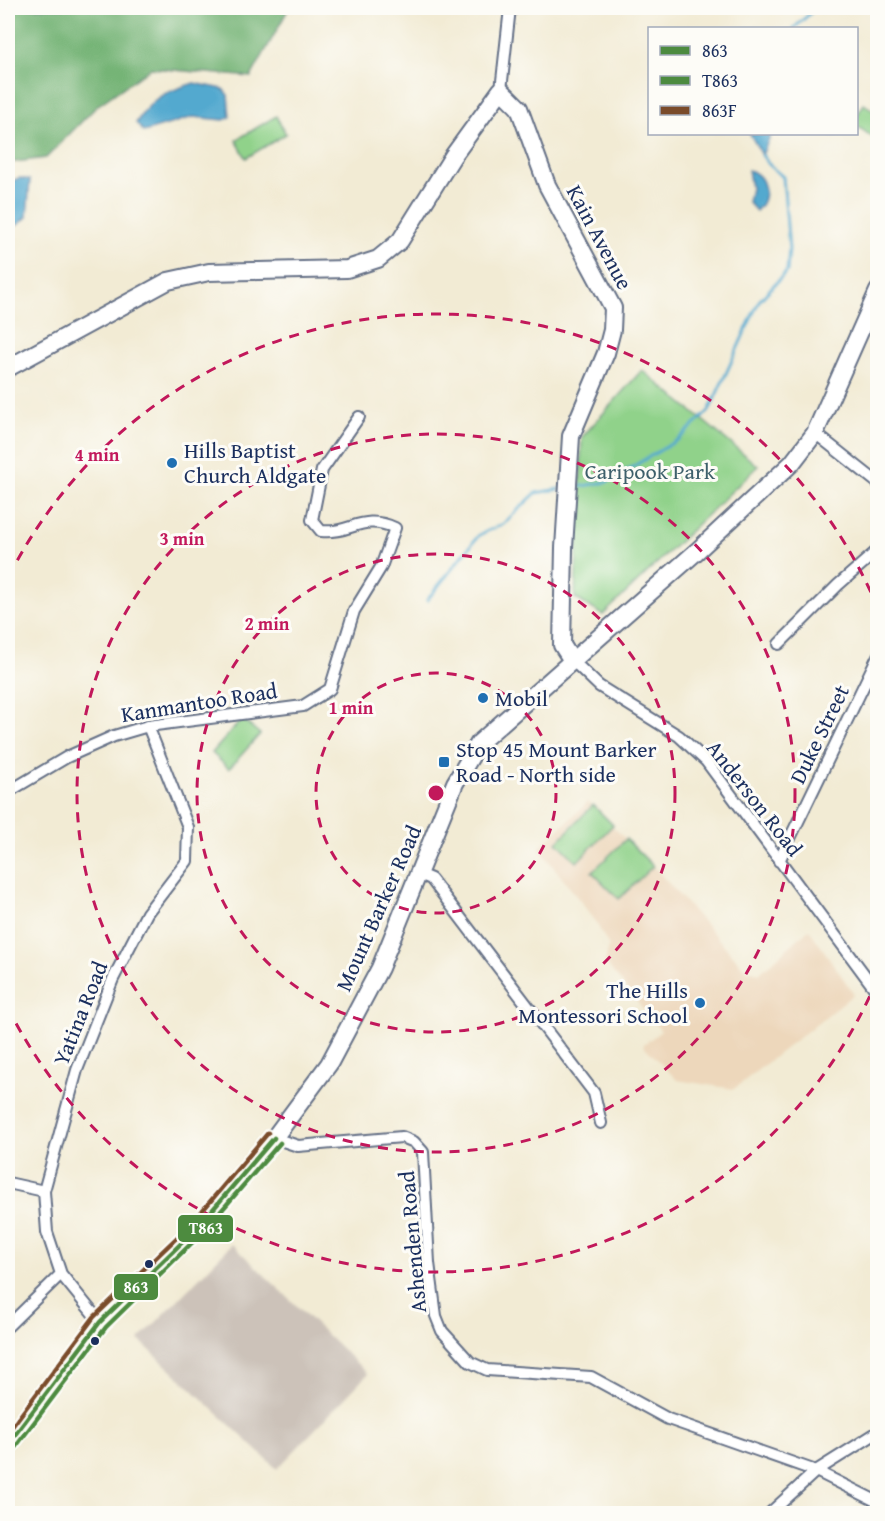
<svg xmlns="http://www.w3.org/2000/svg" width="885" height="1521" viewBox="0 0 885 1521" font-family="'Gentium Book Plus',serif">
	<style>
		.built { fill: #edd7bb }
		.industrial { fill: #ccc2b9 }
		.green { fill: #90d28a; stroke: #568074; stroke-width: 1.5 }
		.forest { fill: #74b476; stroke: #48726a; stroke-width: 1.5 }
		.water { fill: #53a9cf; stroke: #376c96; stroke-width: 1.5 }
		.lines { fill: none; stroke-linecap: round; stroke-linejoin: round }
		.stream { stroke: #53a9cf; stroke-width: 3 }
		.street-casing { stroke: #667187; stroke-width: 14 }
		.secondary-casing { stroke: #667187; stroke-width: 20 }
		.street { stroke: #fff; stroke-width: 10 }
		.secondary { stroke: #fff; stroke-width: 16 }
		.bus-1-casing { stroke: #fdfcf7; stroke-width: 9 }
		.bus-2-casing { stroke: #fdfcf7; stroke-width: 9 }
		.bus-3-casing { stroke: #fdfcf7; stroke-width: 9 }
		.bus-1 { stroke: #4d8b3f; stroke-width: 4.5 }
		.bus-2 { stroke: #4d8b3f; stroke-width: 4.5 }
		.bus-3 { stroke: #7a4b2a; stroke-width: 4.5 }
		.ring { fill: none; stroke: #c2185b; stroke-width: 3; stroke-dasharray: 10 8 }
		.poi-dot { fill: #1f6fb2; stroke: #fdfcf7; stroke-width: 2 }
		.bus-dot { fill: #1b2f5e; stroke: #fdfcf7; stroke-width: 2 }
		.labels { text-anchor: middle; stroke-width: 6; stroke-linejoin: round; paint-order: stroke }
		.street-label { font-size: 22px; fill: #1b2f5e; stroke: #fdfcf7 }
		.poi-label { font-size: 22px; fill: #1b2f5e; stroke: #fdfcf7; text-anchor: start }
		.park-label { font-size: 22px; fill: #3e606b; stroke: #fdfcf7 }
		.centre { fill: #c2185b; stroke: #fdfcf7; stroke-width: 3 }
		.ring-label { font-size: 18px; text-anchor: middle; font-weight: bold; fill: #c2185b; stroke: #fdfcf7; stroke-width: 6; stroke-linejoin: round; paint-order: stroke }
		.line-badge { stroke: #fdfcf7; stroke-width: 2 }
		.badge-label { font-size: 16px; text-anchor: middle; font-weight: bold; fill: #fff }
	</style>
	<rect width="100%" height="100%" fill="#fdfcf7"/>
	<filter id="ink" filterUnits="userSpaceOnUse"><feTurbulence type="fractalNoise" baseFrequency=".0167" numOctaves="2"/><feDisplacementMap in="SourceGraphic" scale="12" xChannelSelector="R" yChannelSelector="G"/><feConvolveMatrix kernelMatrix="1 2 1 2 8 2 1 2 1" color-interpolation-filters="sRGB"/></filter>
	<filter id="wash" filterUnits="userSpaceOnUse"><feTurbulence type="fractalNoise" baseFrequency=".008" numOctaves="4" result="noise"/><feDisplacementMap in="SourceGraphic" scale="24" xChannelSelector="R" yChannelSelector="G"/><feGaussianBlur stdDeviation="1.35" result="paint"/><feColorMatrix in="noise" values="0 0 0 0 0 0 0 0 0 0 0 0 0 0 0 0 0 1.4 0 .05"/><feComposite in="paint" operator="in"/></filter>
	<g filter="url(#wash)">
		<rect width="100%" height="100%" fill="#f2ebd4"/>
		<path class="built" d="M588,802L653,866L746,970L760,973L809,929L854,994L734,1089L677,1080L643,1045L661,1031L605,962L609,946L594,919L539,848Z"/>
		<path class="industrial" d="M232,1244L368,1374L277,1469L139,1340Z"/>
		<path class="green" d="M864,104L877,113V140L857,126V115Z
			M276,116L286,134L246,158L236,140Z
			M642,370L758,466L603,615L575,598L582,437Z
			M242,719L260,734L229,769L212,753Z
			M593,805L613,825L577,862L557,842Z
			M626,839L653,866L619,899L592,872Z"/>
		<path class="forest" d="M8,8H289L251,77L151,68L97,106L46,158L8,163Z"/>
		<path class="water" d="M194,83L223,89L228,95L230,117L224,120L193,117L144,132L136,123C153,96 165,92 194,83Z
			M750,134H771L762,155Z
			M748,170C767,175 770,198 756,211L748,202L751,188Z
			M20,178L30,180L27,217L16,226H8V182Z"/>
		<g class="lines">
			<path class="stream" d="M794,28L816,8
				M576,487L607,482L679,439L709,411L759,301L787,271L789,249L783,177L771,167L762,155
				M427,600L479,535L503,524L536,493L559,489"/>
		</g>
	</g>
	<g filter="url(#ink)">
		<g class="lines">
			<g class="street-casing">
				<path id="street" d="M501,90L510,8
					M815,433L878,483
					M779,644L838,585L878,550
					M571,659L599,686L679,736L706,761L878,993
					M8,792L67,757L114,736L148,726L303,706L330,689L354,611L381,567L395,528C362,513 351,534 321,531L312,520L322,470L359,417
					M779,861L878,656
					M419,874L431,879L594,1093L601,1123
					M274,1138L298,1146L402,1137L414,1142L423,1152L429,1263L436,1316L442,1331L470,1362L487,1370L591,1377L668,1419L816,1471L878,1502
					M8,1183L44,1191
					M100,1322L61,1274L47,1232L44,1191L77,1070L113,979L147,913L187,861L188,827L148,726
					M8,1326L61,1274
					M769,1514L816,1471L878,1432"/>
			</g>
			<g class="secondary-casing">
				<path id="secondary" d="M8,368L168,281L209,272L347,269L378,259L400,241L453,156L501,90L519,108L547,185L613,308L612,330L606,353L571,436L564,548L562,645L571,659
					M8,1444L100,1322L197,1228L274,1138L329,1064L380,968L455,783L479,743L696,552L792,463L815,433L878,291"/>
			</g>
			<use href="#street" class="street"/>
			<use href="#secondary" class="secondary"/>
			<g class="bus-1-casing">
				<path id="bus-1" d="M8,1444L100,1322L197,1228L274,1138"/>
			</g>
			<g class="bus-2-casing">
				<path id="bus-2" d="M14,1449L106,1327L202,1233L280,1143"/>
			</g>
			<g class="bus-3-casing">
				<path id="bus-3" d="M8,1432L94,1317L192,1223L268,1133"/>
			</g>
			<use href="#bus-1" class="bus-1"/>
			<use href="#bus-2" class="bus-2"/>
			<use href="#bus-3" class="bus-3"/>
		</g>
	</g>
	<g class="ring">
		<circle cx="436" cy="793" r="120"/>
		<circle cx="436" cy="793" r="239"/>
		<circle cx="436" cy="793" r="359"/>
		<path d="M877 980A479 479 0 0 1 9 1010M9 576A479 479 0 0 1 877 606"/>
	</g>
	<g class="poi-dot">
		<circle cx="172" cy="463" r="6"/>
		<circle cx="483" cy="698" r="6"/>
		<rect x="438" y="756" width="12" height="12" rx="3"/>
		<circle cx="700" cy="1003" r="6"/>
	</g>
	<g class="bus-dot">
		<circle cx="149" cy="1264" r="5"/>
		<circle cx="95" cy="1341" r="5"/>
	</g>
	<g class="labels">
		<g class="street-label">
			<text transform="translate(600 237) rotate(62)" y="8">Kain Avenue</text>
			<text transform="translate(199 702) rotate(-9)" y="8">Kanmantoo Road</text>
			<text transform="translate(819 734) rotate(-64)" y="8">Duke Street</text>
			<text transform="translate(755 798) rotate(52)" y="8">Anderson Road</text>
			<text transform="translate(378 908) rotate(-66)" y="8">Mount Barker Road</text>
			<text transform="translate(80 1013) rotate(-68)" y="8">Yatina Road</text>
			<text transform="translate(412 1242) rotate(-95)" y="8">Ashenden Road</text>
		</g>
		<g class="poi-label">
			<text x="184" y="458">Hills Baptist<tspan x="184" dy="25">Church Aldgate</tspan></text>
			<text x="495" y="706">Mobil</text>
			<text x="456" y="757">Stop 45 Mount Barker<tspan x="456" dy="25">Road - North side</tspan></text>
			<text x="688" y="998" text-anchor="end">The Hills<tspan x="688" dy="25">Montessori School</tspan></text>
		</g>
		<g class="park-label">
			<text x="650" y="479">Caripook Park</text>
		</g>
	</g>
	<circle cx="436" cy="793" r="9" class="centre"/>
	<g class="ring-label">
		<text x="97" y="461">4 min</text>
		<text x="182" y="545">3 min</text>
		<text x="267" y="630">2 min</text>
		<text x="351" y="714">1 min</text>
	</g>
	<g class="line-badge">
		<rect x="177" y="1214" width="57" height="29" rx="6" fill="#4d8b3f"/>
		<rect x="113" y="1273" width="46" height="28" rx="6" fill="#4d8b3f"/>
	</g>
	<g class="badge-label">
		<text x="206" y="1234">T863</text>
		<text x="136" y="1293">863</text>
	</g>
	<rect width="885" height="1521" fill="none" stroke="#fdfcf7" stroke-width="30"/>
	<rect x="648" y="27" width="210" height="108" fill="#fdfcf7" stroke="#a3aaba" stroke-width="1.5"/>
	<rect x="660" y="46" width="30" height="9" fill="#4d8b3f" stroke="#a3aaba" stroke-width="1.5"/>
	<text x="702" y="57" font-size="18" fill="#1b2f5e">863</text>
	<rect x="660" y="76" width="30" height="9" fill="#4d8b3f" stroke="#a3aaba" stroke-width="1.5"/>
	<text x="702" y="87" font-size="18" fill="#1b2f5e">T863</text>
	<rect x="660" y="106" width="30" height="9" fill="#7a4b2a" stroke="#a3aaba" stroke-width="1.5"/>
	<text x="702" y="117" font-size="18" fill="#1b2f5e">863F</text>
</svg>
